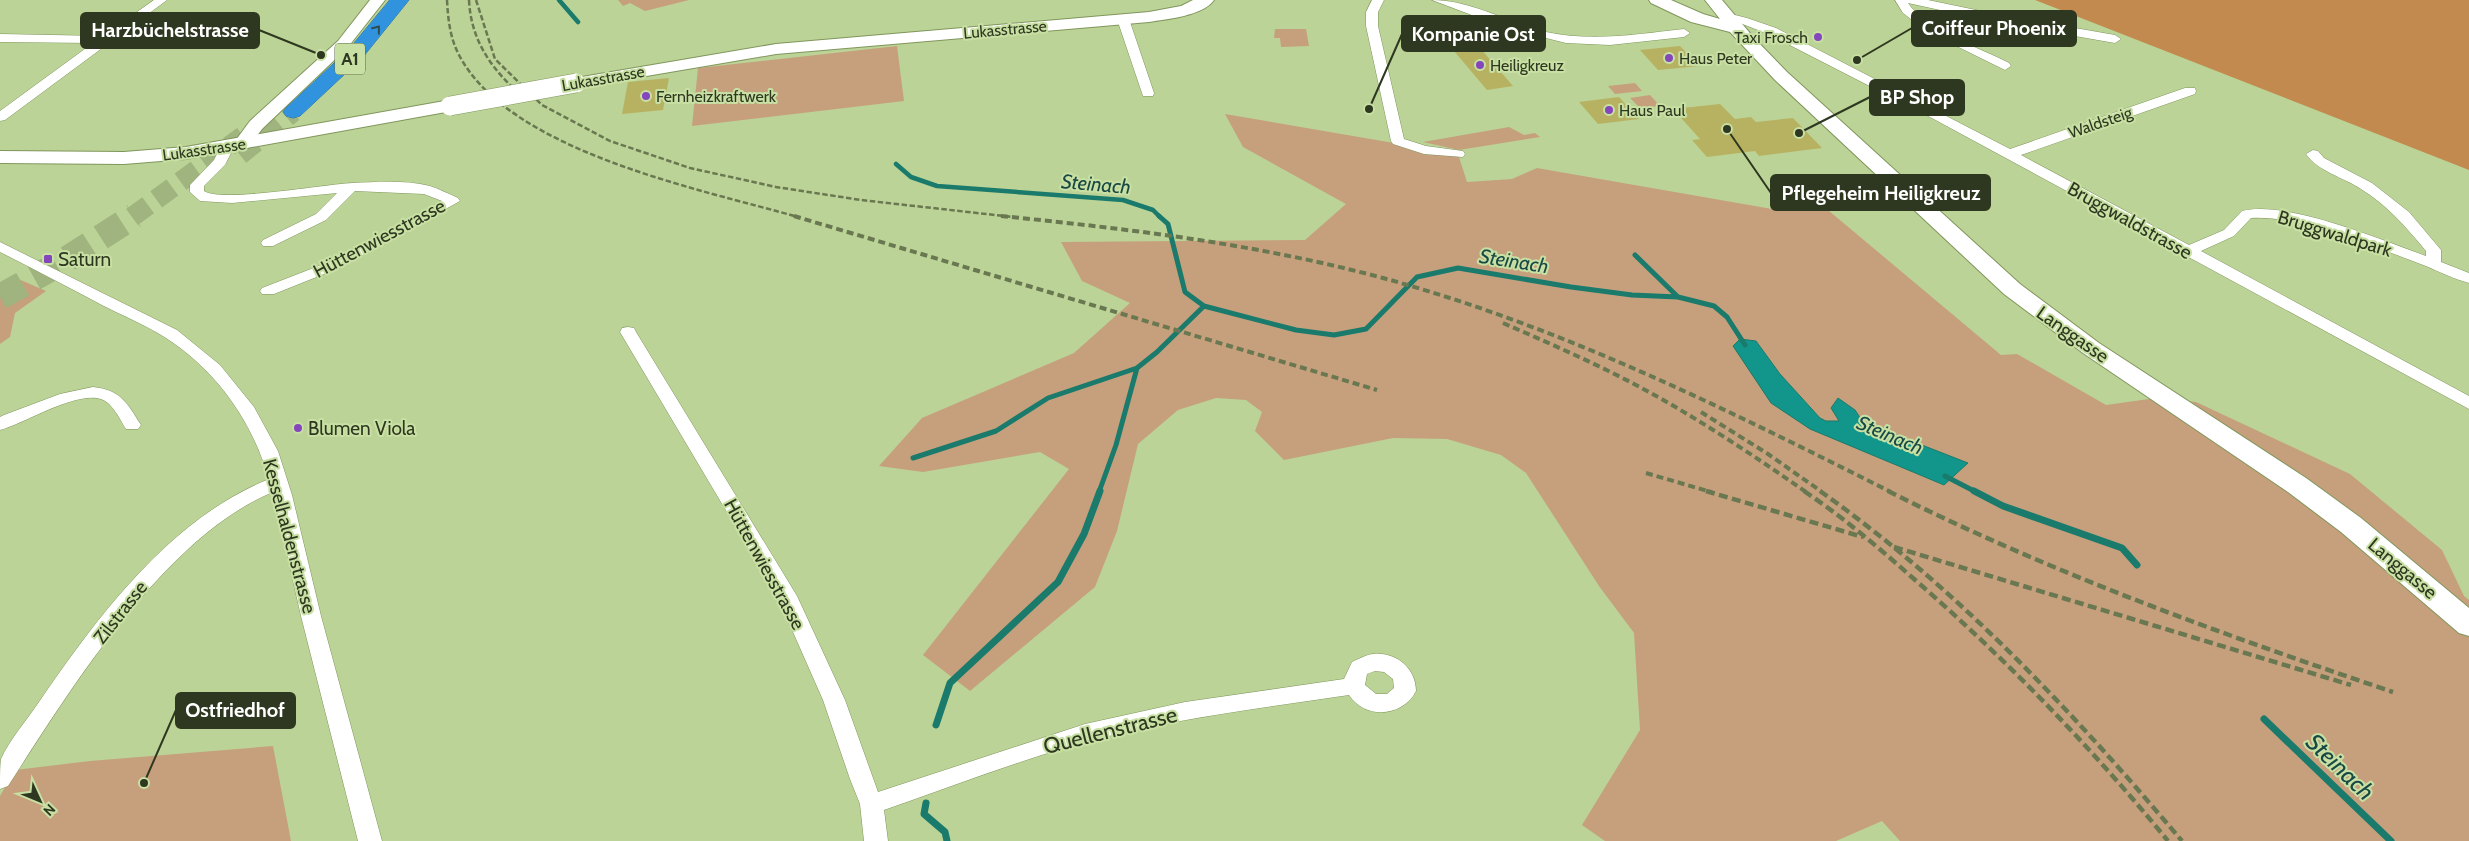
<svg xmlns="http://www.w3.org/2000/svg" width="2469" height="841" viewBox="0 0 2469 841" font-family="Cabin,sans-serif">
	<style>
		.green { fill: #c6a07c; fill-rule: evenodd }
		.forest { fill: #c38a4f }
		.water { fill: #12968b; stroke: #1a7a6b }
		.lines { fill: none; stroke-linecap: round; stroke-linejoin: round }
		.stream-far2 { stroke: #1a7a6b; stroke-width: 4.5 }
		.stream-far1 { stroke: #1a7a6b; stroke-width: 5 }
		.stream { stroke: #1a7a6b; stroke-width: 7 }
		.building { fill: #b7b261 }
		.motorway-tunnel-far1 { stroke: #9fb47e; stroke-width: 20; stroke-dasharray: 20 10; stroke-linecap: butt }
		.motorway-tunnel { stroke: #9fb47e; stroke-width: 26; stroke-dasharray: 26 13; stroke-linecap: butt }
		.minor-casing { stroke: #80965c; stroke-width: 1 }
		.tertiary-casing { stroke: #80965c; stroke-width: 2 }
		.secondary-casing { stroke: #80965c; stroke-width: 2 }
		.motorway-casing { stroke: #30739a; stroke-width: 1 }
		.minor { fill: #fff; fill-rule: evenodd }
		.tertiary { fill: #fff; fill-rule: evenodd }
		.secondary { fill: #fff; fill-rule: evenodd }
		.motorway { fill: #3193dd; fill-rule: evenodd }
		.rail-far2 { stroke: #697850; stroke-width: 2.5; stroke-dasharray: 5.5 2.5; stroke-linecap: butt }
		.rail-far1 { stroke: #697850; stroke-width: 4; stroke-dasharray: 7 4; stroke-linecap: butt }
		.rail { stroke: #697850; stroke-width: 4.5; stroke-dasharray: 9 4.5; stroke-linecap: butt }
		.secondary-bridge-casing { stroke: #80965c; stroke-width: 20; stroke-linecap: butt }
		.secondary-bridge { stroke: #fff; stroke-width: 19 }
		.oneway { stroke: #2f4e4e }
		.poi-dot { fill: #8546bc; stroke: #c8e0a3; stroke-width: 2 }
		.labels { text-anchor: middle; stroke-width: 4; stroke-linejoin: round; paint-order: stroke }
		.far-street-label { font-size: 16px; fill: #2e371f; stroke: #c8e0a3 }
		.far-poi-label { font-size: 16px; fill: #2e371f; stroke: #c8e0a3; text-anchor: start }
		.shield { fill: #c8e0a3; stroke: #5c6a47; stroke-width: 1 }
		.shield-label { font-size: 18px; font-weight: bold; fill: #2e371f }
		.street-label { font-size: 19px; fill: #2e371f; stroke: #c8e0a3 }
		.poi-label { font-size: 19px; fill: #2e371f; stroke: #c8e0a3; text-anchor: start }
		.water-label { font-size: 20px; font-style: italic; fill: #184944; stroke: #c8e0a3 }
		.near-street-label { font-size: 22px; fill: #2e371f; stroke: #c8e0a3 }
		.near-water-label { font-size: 24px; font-style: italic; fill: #184944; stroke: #c8e0a3 }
		.leader { fill: none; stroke: #2e371f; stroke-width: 2 }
		.callout-dot { fill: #2e371f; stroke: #c8e0a3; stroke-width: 2 }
		.callout { fill: #2e371f; stroke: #2e371f; stroke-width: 2 }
		.callout-label { font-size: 20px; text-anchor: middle; font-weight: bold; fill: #fff }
	</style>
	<rect width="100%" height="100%" fill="#bbd396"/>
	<path class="green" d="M618,0H689L645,11L630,3L623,6Z
		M1275,29H1306L1309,46L1281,47L1280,38H1274Z
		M897,46L904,101L692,126L698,68Z
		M1635,83L1642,91L1615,94L1608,86Z
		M1650,95L1660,106L1640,108L1630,98Z
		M1225,114L1458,154L1467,182L1512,179L1537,168L1772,209L1822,205L2001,355L2017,354L2106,405L2156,398L2196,402L2350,474L2442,550L2464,596L2469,600V841H1900L1882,821L1836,841H1605L1582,825L1640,730L1634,633L1599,586L1526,473L1501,455L1447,439L1393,438L1284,460L1255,431L1262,412L1246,400L1216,398L1178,410L1138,444L1117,531L1095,587L970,691L923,655L1069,469L1040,452L923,472L879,466L922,418L1074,353L1130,303L1082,281L1061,242L1305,240L1346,204L1243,147ZM1756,341L1780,374L1820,418L1826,421H1840L1831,408L1838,398L1855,410L1863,422L1968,463L1944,485L1861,450L1771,403Z
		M1509,127L1524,135L1535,133L1540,137L1459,150L1423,142Z
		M16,278L46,291L15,313L10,337L0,344V286Z
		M273,746L291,841H0V796L15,770L90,761Z"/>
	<path class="forest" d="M2035,0H2469V170Z"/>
	<path class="water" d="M1740,339L1756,341L1780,374L1820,418L1826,421H1839L1831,408L1838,398L1855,410L1863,422L1968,463L1944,485L1810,429L1771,403L1733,346Z"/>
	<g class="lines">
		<path class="stream-far2" d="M559,0L578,22
			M896,164L911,177L937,186L1123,200L1153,210L1160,217"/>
		<path class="stream-far1" d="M1159,216L1168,224L1185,292L1204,306L1296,330L1334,335L1366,329L1417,277L1458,268L1571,287L1632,295L1678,297L1714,306L1727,317L1745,345
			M1635,255L1678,297
			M913,458L996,431L1048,398L1137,368
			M1945,476L1976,492
			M1099,492L1116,445L1137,368L1157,352L1204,306"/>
		<path class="stream" d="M1974,491L2003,506L2122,548L2137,565
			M2264,719L2391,841
			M936,725L950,683L1058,582L1084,534L1100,491
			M926,803L924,814L945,832L947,841"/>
	</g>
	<path class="building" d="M1680,46L1699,66L1658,70L1640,50Z
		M1480,48L1513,86L1487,90L1454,51Z
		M669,78L663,110L622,114L628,82Z
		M1619,97L1639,119L1598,124L1579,102Z
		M1720,104L1735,119L1751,117L1756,122L1793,118L1822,148L1759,156L1755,151L1707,157L1692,140L1700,139L1673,109Z"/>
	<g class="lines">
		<path class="motorway-tunnel-far1" d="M240,155L293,112
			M132,217L243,136"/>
		<path class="motorway-tunnel" d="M0,297L64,261L134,216"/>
		<g class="minor-casing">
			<path id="minor" d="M154,0H167L5,120L0,121V111L93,43L0,42V34L103,36Z
				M1372,0H1384L1378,12V26L1404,139L1426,146L1463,151L1465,154L1463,157L1424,154L1393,144L1391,141L1366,26V12Z
				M1432,0C1471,0 1509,23 1546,32C1593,42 1638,34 1684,29L1690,33L1684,37L1610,45L1566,43L1506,28Z
				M1895,0H1928L1995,14L2115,35L2121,39L2115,43L1995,22L1908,3C1927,32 1979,47 2009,63L2011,66L2005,70L1928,32L1903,13Z
				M1727,13L1747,18L1776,28L2010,149L2185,88H2195L2196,91L2195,94L2021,155L2189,245L2224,230L2242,211C2287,200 2381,240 2426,256V251C2406,227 2387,205 2361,189C2343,177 2319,172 2306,154L2313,150L2318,151L2324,158L2372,183L2409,212L2441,250V262L2469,273V283C2454,279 2440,272 2426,266C2377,248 2302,215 2251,218L2234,236L2201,251L2469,396V409L1930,117L1768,34L1740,23L1723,19V15Z
				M1123,15L1129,19L1154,93L1153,96H1143L1142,93L1117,19Z
				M227,143L234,147L225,165L204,186V191C221,203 326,184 353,183C377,182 406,180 430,186C439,189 449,194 458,198L460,201L339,268L274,294H262L260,291L262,288L329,262L442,201L424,194L355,191L326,220L273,246H263L261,243L263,240L316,214L337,193L232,203L200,201L190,192V185L214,160L222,144Z
				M0,242L177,330L220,365L254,407L278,451L292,495L321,616L382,841H358L301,616L273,492C164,537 70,690 8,786L0,789C0,780 0,766 1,759C10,739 27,720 39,702C98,616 170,519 269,479C252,421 217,371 166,338C146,325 123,316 102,305C68,287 34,269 0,252Z
				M628,327L634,328L636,332L797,596L845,700L878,792L1085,724L1185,702L1344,679L1352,662C1359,659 1367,654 1374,654C1397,652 1416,669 1416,691C1403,717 1365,720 1349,695C1261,708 1171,719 1085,742C1017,761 950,787 884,810L888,841H864L860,804L850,779L823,700L778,598L620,332L622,328ZM1375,671L1384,672L1393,679L1394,688L1387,694H1376L1365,685L1367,674Z
				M93,387C121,390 127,403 141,425L138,429H126C120,420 113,403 101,399C75,391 26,423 0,430V417L4,415L60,394Z"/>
		</g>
		<g class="tertiary-casing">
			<path id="tertiary" d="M370,0H385L348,47L262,129L248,148H236L233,144L250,121L338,41Z"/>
		</g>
		<g class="secondary-casing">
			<path id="secondary" d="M1193,0H1214C1203,16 1167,19 1149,22L776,54L576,88L570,87L567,83L570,79L576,78L776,44L1149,12L1181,6Z
				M1649,0H1671L1703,14L1720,19L1705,0H1722L1754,38L1787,72L2020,284L2099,343L2306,478L2361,518L2469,608V636L2459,633L2341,532L2288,492L2083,353L2004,294L1775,80L1730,32L1691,22L1651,3Z
				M450,100L457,102L459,106L457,110L186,159L124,164L0,163V151L124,152L186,147Z"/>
		</g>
		<g class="motorway-casing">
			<path id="motorway" d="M390,0H409L363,57L300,116L293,118L286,116L283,112L286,108L349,49Z"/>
		</g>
		<use href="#minor" class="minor"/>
		<use href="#tertiary" class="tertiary"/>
		<use href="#secondary" class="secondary"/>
		<use href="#motorway" class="motorway"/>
		<path class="rail-far2" d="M447,0C448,19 450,38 459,55C510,152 700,189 798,217
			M469,0C471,42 493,71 524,98
			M476,0L495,59L542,105L610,141L690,168L776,187L861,200L1013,217"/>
		<path class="rail-far1" d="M794,216L1377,390
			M1001,216C1130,229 1257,244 1383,278C1562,327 1726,409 1891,492
			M1503,323C1558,347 1613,371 1665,401C1714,429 1760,460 1806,492
			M1701,412L1768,454L1822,492
			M1646,473L1711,492"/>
		<path class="rail" d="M1706,491L1863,537
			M1804,491C1843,517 1879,548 1914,579C2006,659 2091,747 2168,841
			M1820,491C1957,588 2074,713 2182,841
			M1888,491C2051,573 2221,634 2393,692
			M1894,547L2351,685"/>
		<g class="secondary-bridge-casing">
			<path id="secondary-bridge" d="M450,106L576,83"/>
		</g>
		<use href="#secondary-bridge" class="secondary-bridge"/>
	</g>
	<defs><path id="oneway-chevron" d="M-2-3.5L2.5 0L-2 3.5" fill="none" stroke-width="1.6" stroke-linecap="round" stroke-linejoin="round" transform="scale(1.25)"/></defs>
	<use class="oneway" href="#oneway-chevron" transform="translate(377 29) rotate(-51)"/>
	<g class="poi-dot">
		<circle cx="1818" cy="37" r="5"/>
		<circle cx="1669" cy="58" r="5"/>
		<circle cx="1480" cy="65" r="5"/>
		<circle cx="646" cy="96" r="5"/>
		<circle cx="1609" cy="110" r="5"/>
		<rect x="43" y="254" width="10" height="10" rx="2.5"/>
		<circle cx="298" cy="428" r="5"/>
	</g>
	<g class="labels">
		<g class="far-street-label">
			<text transform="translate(1005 29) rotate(-5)" y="6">Lukasstrasse</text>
			<text transform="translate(603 78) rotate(-10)" y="6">Lukasstrasse</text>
			<text transform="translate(2100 122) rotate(-19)" y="6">Waldsteig</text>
			<text transform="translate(204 149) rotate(-8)" y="6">Lukasstrasse</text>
		</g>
		<g class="far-poi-label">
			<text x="1808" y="43" text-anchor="end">Taxi Frosch</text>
			<text x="1679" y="64">Haus Peter</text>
			<text x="1490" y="71">Heiligkreuz</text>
			<text x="656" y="102">Fernheizkraftwerk</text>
			<text x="1619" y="116">Haus Paul</text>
		</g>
		<rect class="shield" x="335" y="43.5" width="30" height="31" rx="4"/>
		<g class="shield-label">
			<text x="350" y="65">A1</text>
		</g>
		<g class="street-label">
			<text transform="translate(2130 220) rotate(29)" y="7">Bruggwaldstrasse</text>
			<text transform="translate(2335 233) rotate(17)" y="7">Bruggwaldpark</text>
			<text transform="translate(379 238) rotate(-28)" y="7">Hüttenwiesstrasse</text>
			<text transform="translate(2073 334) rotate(35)" y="7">Langgasse</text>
			<text transform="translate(290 536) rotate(75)" y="7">Kesselhaldenstrasse</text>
			<text transform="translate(765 564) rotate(61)" y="7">Hüttenwiesstrasse</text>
			<text transform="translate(2403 568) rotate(40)" y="7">Langgasse</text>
			<text transform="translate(120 612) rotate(-52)" y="7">Zilstrasse</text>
		</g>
		<g class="poi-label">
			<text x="58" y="266">Saturn</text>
			<text x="308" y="435">Blumen Viola</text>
		</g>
		<g class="water-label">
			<text transform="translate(1096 184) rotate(5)" y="7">Steinach</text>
			<text transform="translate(1514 261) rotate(9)" y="7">Steinach</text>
			<text transform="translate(1890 435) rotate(23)" y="7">Steinach</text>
		</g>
		<g class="near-street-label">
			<text transform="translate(1110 730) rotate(-14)" y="8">Quellenstrasse</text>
		</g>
		<g class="near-water-label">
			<text transform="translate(2340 767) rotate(44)" y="8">Steinach</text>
		</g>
	</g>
	<path class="leader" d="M1857 60L1912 28M321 55L259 30M1369 109L1402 34M1799 133L1870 97M1727 129L1771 193M144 783L176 710"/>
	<g class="callout-dot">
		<circle cx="1857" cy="60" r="5"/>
		<circle cx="321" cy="55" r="5"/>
		<circle cx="1369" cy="109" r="5"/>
		<circle cx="1799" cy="133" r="5"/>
		<circle cx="1727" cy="129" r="5"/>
		<circle cx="144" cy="783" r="5"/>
	</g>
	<g class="callout">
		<rect x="1912" y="11" width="164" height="35" rx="5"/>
		<rect x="81" y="13" width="178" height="35" rx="5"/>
		<rect x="1402" y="16" width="143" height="35" rx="5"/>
		<rect x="1870" y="80" width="94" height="35" rx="5"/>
		<rect x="1771" y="175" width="219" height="35" rx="5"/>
		<rect x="176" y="693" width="119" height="35" rx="5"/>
	</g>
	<g class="callout-label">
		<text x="1994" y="35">Coiffeur Phoenix</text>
		<text x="170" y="37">Harzbüchelstrasse</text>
		<text x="1473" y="41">Kompanie Ost</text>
		<text x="1917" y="104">BP Shop</text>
		<text x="1881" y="200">Pflegeheim Heiligkreuz</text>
		<text x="235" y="717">Ostfriedhof</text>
	</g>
	<g transform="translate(40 801) rotate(134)" stroke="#c8e0a3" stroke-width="4" paint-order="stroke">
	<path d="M0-4L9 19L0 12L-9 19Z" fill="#2e371f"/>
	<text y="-8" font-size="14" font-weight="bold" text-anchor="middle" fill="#2e371f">N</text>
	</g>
</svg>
